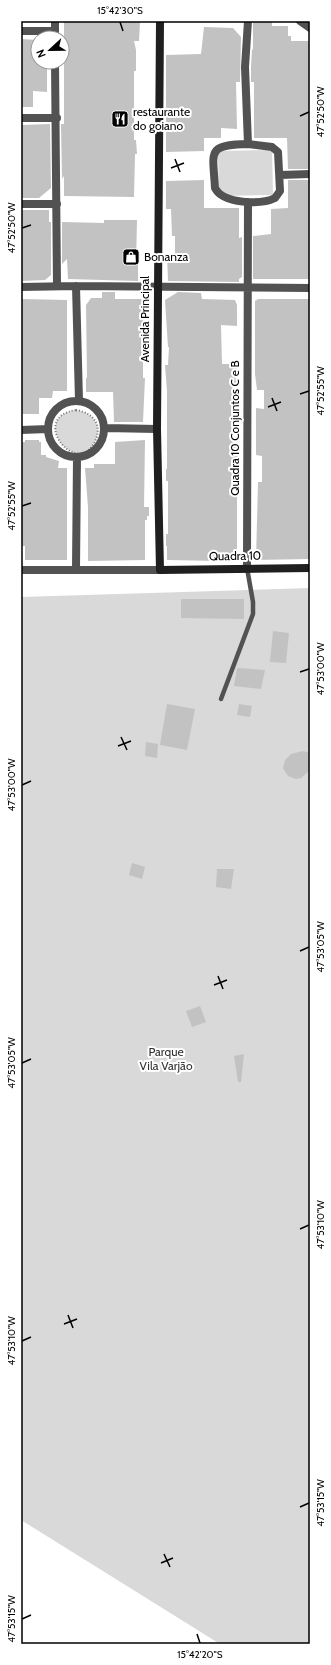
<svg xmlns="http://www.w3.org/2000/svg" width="331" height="1665" viewBox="0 0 331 1665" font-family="Cabin,sans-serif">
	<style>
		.green { fill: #d9d9d9 }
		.building { fill: #c2c2c2 }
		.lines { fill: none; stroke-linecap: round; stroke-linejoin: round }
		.path { stroke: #747474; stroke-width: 2; stroke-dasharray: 1 2; stroke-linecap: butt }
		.lane { stroke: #525252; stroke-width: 4.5 }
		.street { stroke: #525252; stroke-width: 8 }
		.secondary { stroke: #1f1f1f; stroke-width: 8 }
		.ticks { fill: none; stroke: #000; stroke-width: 1.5 }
		.labels { text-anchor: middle; stroke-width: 4; stroke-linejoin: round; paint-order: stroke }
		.poi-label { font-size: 12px; fill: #000; stroke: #fff; text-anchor: start }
		.street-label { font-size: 12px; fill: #000; stroke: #fff }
		.park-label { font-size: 12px; fill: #303030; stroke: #fff }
		.neatline { fill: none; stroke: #000; stroke-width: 1.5 }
		.ticks-label { font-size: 10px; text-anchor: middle; fill: #000 }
	</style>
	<rect width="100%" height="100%" fill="#fff"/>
	<path class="green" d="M272,150L273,195L219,196L218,151Z
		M76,410C95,413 104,427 93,445C74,475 29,417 76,410Z
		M310,588V1644H220L21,1520V597Z"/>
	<path class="building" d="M64,21H140L139,41H134L136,50V71H134V140H136L137,154H135L134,197L64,196V176L62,179L61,124H64Z
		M253,21H272V26H288V36H291V41H310V169H288L287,138H254V82H251V67L252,49L253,50Z
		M204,27L233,28L241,37L240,82H236L237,129L221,128V138H204V151L166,152V55L201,54Z
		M21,39L38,40V62H47V92L33,91V107H21Z
		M50,124L51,188L39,198H21L22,125Z
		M204,180V208H239V238L242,237V277L239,279V282L168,281L167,255H175V236H172L171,209H166V181Z
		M288,180H310V279H253V236L271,234V209L288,208Z
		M21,210H49V222H51V275L45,280L21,281Z
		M104,220H137L136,265H138V281L68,279L67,259L62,264V222L104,223Z
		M102,292H115V299H141L145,304V313H143V378H145L143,422H114L113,392H86V378H87L86,305L91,298H102Z
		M178,292L201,293L202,299L235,300L237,305V326L221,325L222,364H237V423H232L233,442H237L239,468H235V481L229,495H237V555L236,558L233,559L219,557V561L167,560V546H166V534H168V481H166V469H167V391L165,365H168L169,347H168L165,300Z
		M21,299L67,300V391H53L52,398H39V414H21Z
		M258,299H310V559L256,560L258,482H262V456L256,455V408L264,409V390H257L255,374V301Z
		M25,440H39V442H41V455H46V457L59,461L58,468H67V560H25V546H21V442H25Z
		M145,440L144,507H149V516H147V520H145V560L88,561V507L85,468H94V464H115V442Z
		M181,599H244V619L181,618Z
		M273,631L289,633L286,663L270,662Z
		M237,668L265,670L261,689L234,686Z
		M167,704L195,709L187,750L160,745Z
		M239,704L252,706L250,717L237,715Z
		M146,742L158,744L157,758L145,756Z
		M303,751L310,753L308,772L301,778L296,779L288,776L283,768L285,760L291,754Z
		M132,863L145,867L142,879L129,875Z
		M217,869H234L231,889L216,887Z
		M200,1006L206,1022L192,1027L186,1011Z
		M244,1054L241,1082H238L234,1056Z"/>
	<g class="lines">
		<path class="path" d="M76,410C95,413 104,427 93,445C74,475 29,417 76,410Z"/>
		<path class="lane" d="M221,699L253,614V602L247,568"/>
		<path class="street" d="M55,21V38
			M248,21L245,67L248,144
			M300,21L310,28
			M21,31H55
			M55,62L57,286
			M21,118H57
			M248,144L272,147L278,152L280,191L275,198C261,205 223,204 215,188C213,151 206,145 248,144Z
			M280,175L310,174
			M21,204H57
			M76,286L79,401
			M21,287L76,286L310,288
			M48 429a28 28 0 1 1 56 0a28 28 0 1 1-56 0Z
			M105,428L157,429
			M21,430L48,429
			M247,568L248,202
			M21,570H160
			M76,570L77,458"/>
		<path class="secondary" d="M160,21L157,429L160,570L310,568"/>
	</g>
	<path class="ticks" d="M120,22L123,31M300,116L309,112M175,159L180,172M171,168L184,163M22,228L31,225M300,394L309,391M272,398L277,411M268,407L281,402M22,506L31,503M300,672L309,669M121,737L127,750M118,746L131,741M22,785L31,781M300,951L309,947M218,976L223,989M214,985L227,980M22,1063L31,1059M300,1229L309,1225M68,1315L73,1328M64,1324L77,1319M22,1341L31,1337M300,1507L309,1503M164,1554L170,1567M161,1563L173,1558M22,1619L31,1615M197,1634L200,1643"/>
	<defs>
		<g id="restaurant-square" transform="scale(0.9)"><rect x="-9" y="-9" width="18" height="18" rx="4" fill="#000" stroke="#fff"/><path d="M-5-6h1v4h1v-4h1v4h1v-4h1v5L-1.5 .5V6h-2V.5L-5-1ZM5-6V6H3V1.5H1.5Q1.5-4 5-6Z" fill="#fff"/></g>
		<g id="shop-square" transform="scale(0.9)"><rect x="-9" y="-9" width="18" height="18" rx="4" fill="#000" stroke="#fff"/><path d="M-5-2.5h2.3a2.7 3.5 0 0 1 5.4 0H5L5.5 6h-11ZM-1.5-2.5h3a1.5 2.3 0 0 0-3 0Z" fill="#fff"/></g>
	</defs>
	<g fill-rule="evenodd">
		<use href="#restaurant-square" x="120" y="119"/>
		<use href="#shop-square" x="131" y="257"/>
	</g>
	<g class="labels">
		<g class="poi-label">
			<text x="133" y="116">restaurante<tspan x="133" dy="14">do goiano</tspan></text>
			<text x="144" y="261">Bonanza</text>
		</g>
		<g class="street-label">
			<text transform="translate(145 319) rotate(-90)" y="4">Avenida Principal</text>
			<text transform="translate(235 428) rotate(-90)" y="4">Quadra 10 Conjuntos C e B</text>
			<text transform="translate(235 556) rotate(-1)" y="4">Quadra 10</text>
		</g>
		<g class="park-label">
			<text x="166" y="1056">Parque<tspan x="166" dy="14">Vila Varjão</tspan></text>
		</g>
	</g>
	<rect width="331" height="1665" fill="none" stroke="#ffffff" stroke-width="44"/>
	<g transform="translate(50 50) rotate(248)"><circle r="19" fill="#ffffff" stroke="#999999"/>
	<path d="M0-3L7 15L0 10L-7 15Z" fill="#000000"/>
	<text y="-6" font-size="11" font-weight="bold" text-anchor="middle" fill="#000000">N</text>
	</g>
	<rect x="22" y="22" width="287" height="1621" class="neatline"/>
	<g class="ticks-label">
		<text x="120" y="14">15°42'30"S</text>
		<text transform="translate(320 112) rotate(-90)" y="4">47°52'50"W</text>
		<text transform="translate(11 228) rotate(-90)" y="4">47°52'50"W</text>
		<text transform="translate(320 391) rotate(-90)" y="4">47°52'55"W</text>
		<text transform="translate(11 506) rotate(-90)" y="4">47°52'55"W</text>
		<text transform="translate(320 669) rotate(-90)" y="4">47°53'00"W</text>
		<text transform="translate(11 785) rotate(-90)" y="4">47°53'00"W</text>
		<text transform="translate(320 947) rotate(-90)" y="4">47°53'05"W</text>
		<text transform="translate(11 1063) rotate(-90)" y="4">47°53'05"W</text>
		<text transform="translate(320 1225) rotate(-90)" y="4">47°53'10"W</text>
		<text transform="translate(11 1341) rotate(-90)" y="4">47°53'10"W</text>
		<text transform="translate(320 1503) rotate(-90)" y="4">47°53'15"W</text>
		<text transform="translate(11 1619) rotate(-90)" y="4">47°53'15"W</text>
		<text x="200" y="1658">15°42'20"S</text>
	</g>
</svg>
